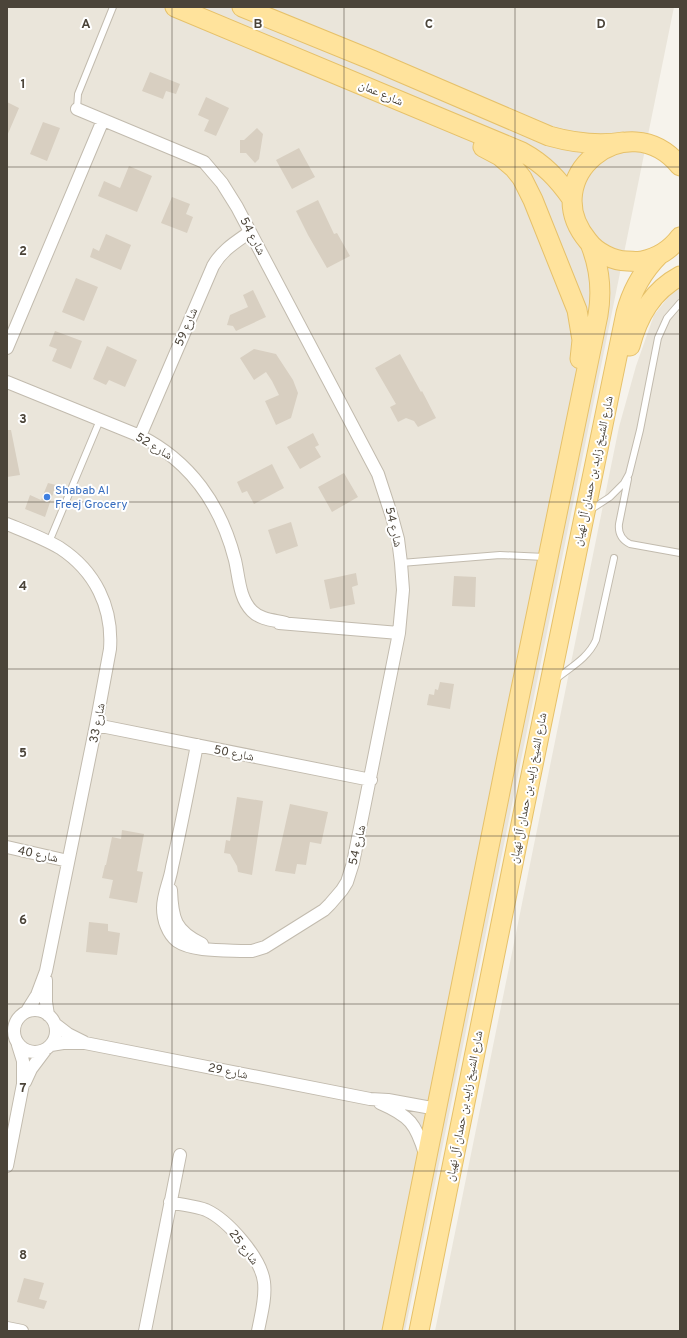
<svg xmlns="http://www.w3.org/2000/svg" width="687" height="1338" viewBox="0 0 687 1338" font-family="Overpass,'Noto Naskh Arabic',sans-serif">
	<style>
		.residential { fill: #eae5da }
		.building { fill: #d8cfc1 }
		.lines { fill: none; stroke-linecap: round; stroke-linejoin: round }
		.service-casing { stroke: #c2bbae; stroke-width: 8 }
		.minor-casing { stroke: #c2bbae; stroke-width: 14 }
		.primary-casing { stroke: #e6c16a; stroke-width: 21 }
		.service { stroke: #fff; stroke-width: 6 }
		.minor { stroke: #fff; stroke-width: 12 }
		.primary { stroke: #ffe39c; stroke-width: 19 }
		.grid { fill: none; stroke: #4b4439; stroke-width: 1; stroke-opacity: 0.55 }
		.shop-dot { fill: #3f7fe0; stroke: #fff; stroke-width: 1.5 }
		.labels { text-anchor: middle; stroke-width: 4; stroke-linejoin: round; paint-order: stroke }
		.street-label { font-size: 12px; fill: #4b4439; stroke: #fff }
		.shop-label { font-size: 12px; fill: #366cbe; stroke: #fff; text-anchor: start }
		.grid-label { font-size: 13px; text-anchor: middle; font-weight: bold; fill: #4b4439; stroke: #fff; stroke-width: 4; stroke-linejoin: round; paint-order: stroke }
	</style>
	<rect width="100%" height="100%" fill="#f6f3ec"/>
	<path class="residential" d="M7,7H674L405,1331H7Z
		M680,287V1331H435L619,427L636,366L654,315L674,290Z"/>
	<path class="building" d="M150,72L180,84L176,94L166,91L163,99L142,91Z
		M206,97L229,108L216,136L204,131L209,120L198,115Z
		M7,102L19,108L7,136Z
		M43,122L60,128L47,161L30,154Z
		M257,128L263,134L259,159L255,163L246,153H240V140H244Z
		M299,148L315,177L292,189L276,160Z
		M129,166L152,176L137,212L98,196L104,181L120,188Z
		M172,197L190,204L186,214L193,217L187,233L161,223Z
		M318,200L334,234L337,233L350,256L327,268L308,235L296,211Z
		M106,234L131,245L121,270L90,257L93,248L99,251Z
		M76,278L98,287L84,321L62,312Z
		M253,290L266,317L236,331L233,326L227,325L230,315L248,307L243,295Z
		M55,331L82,341L71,369L52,361L57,349L49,346Z
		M107,346L137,360L125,387L109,380L106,385L93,379Z
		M254,349L276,354L293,380L298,393L291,418L276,425L265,401L279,395L272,381L266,372L254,380L240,358Z
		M400,354L421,392L422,391L436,418L418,427L414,421L406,418L398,422L390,407L396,404L375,368Z
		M7,430H11L20,475L7,477Z
		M313,433L319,445L315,447L321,457L300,469L287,447Z
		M272,464L284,488L254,504L247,491L242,493L237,482Z
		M344,473L358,497L332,512L318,487Z
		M48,483L56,485L45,517L25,509L30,495L41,500Z
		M291,522L298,546L276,554L268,530Z
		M356,573L358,585L352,587L355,604L330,609L324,580Z
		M454,576L476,577L475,607L452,606Z
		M440,682L454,684L450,709L427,705L429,694L434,695L435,689L438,690Z
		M237,797L263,801L252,875L238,872L237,866L230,854L224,853L226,840L230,841Z
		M290,804L328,812L321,844L310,842L306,865L297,864L295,874L275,871Z
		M122,830L144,834L137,871L143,872L137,903L109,898L113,880L102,878L105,865H106L112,837L121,839Z
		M89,922L108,924V931L120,933L117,955L86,952Z
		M24,1278L44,1283L39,1299L47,1301L44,1309L17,1302Z"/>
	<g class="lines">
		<g class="service-casing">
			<path id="service" d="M77,109L78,94L113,7
				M628,479L619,524C618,533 622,540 630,544L680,553
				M590,510L610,497L624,483L629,474L640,430L658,338L667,318L680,303
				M49,542L100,420
				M401,563L500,555L545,557
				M556,679C571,667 588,658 596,640L614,558"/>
		</g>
		<g class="minor-casing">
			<path id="minor" d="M77,109L204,162L222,183L237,207L378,474L392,517L398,539L401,563L403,590L399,633L353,863L347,882L342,890L330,904L324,910L265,947L252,951H246C226,950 193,952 177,941C168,934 163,920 163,908C163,894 170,881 172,867C181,827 189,786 197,745
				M7,348L103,120
				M7,382L140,436C190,461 221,505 235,560C239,577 239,598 252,611C261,620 274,620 286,623
				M140,436L213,266C222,250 236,242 250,232
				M7,524C24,531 43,538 60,548C95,571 113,607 110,649L96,725L46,971L37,995L27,1011
				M279,623L399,633
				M96,725L371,780
				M7,847L68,861
				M171,890C172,919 175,931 202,944
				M46,980V1002L48,1015
				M14 1031a21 21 0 1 1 42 0a21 21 0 1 1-42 0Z
				M55,1024L68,1034L84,1042
				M51,1045L63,1043H85L370,1099L388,1100L437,1109
				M25,1082L31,1069L46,1049
				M380,1103C410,1116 416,1124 425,1154
				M7,1166L23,1084V1061L18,1045
				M170,1202C182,1205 196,1206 206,1210C228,1220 261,1258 264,1282C266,1298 261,1315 258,1331
				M7,1328L22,1331
				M145,1331L180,1155"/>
		</g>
		<g class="primary-casing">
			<path id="primary" d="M175,7L522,152C544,164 558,179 572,199
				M242,7L372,60L549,136C574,143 598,146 623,142
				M483,147L500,156L514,168L522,178L533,200L577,310L582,340L580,359
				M680,166C627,102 535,178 588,241C596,252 613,261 627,261C632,261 638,262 642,261C657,258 671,249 680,237
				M630,346C638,316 652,291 680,276
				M392,1331L508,752L598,315C602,291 600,269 591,246
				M419,1331L524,809L626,313C632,290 642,272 659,255"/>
		</g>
		<use href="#service" class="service"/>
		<use href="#minor" class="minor"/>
		<use href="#primary" class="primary"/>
	</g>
	<path class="grid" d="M172,7V1331M344,7V1331M515,7V1331M7,167H680M7,334H680M7,502H680M7,669H680M7,836H680M7,1004H680M7,1171H680"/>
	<circle class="shop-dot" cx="47" cy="497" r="4"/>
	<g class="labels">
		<g class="street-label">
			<text transform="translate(381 93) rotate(23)" y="4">شارع عمان</text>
			<text transform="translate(253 236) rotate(62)" y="4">شارع 54</text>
			<text transform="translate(186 327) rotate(-67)" y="4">شارع 59</text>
			<text transform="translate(154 446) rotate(31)" y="4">شارع 52</text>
			<text transform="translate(593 471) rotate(-78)" y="4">شارع الشيخ زايد بن حمدان آل نهيان</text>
			<text transform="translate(394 527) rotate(77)" y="4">شارع 54</text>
			<text transform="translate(97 723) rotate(-79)" y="4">شارع 33</text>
			<text transform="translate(234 753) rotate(11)" y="4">شارع 50</text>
			<text transform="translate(528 788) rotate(-79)" y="4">شارع الشيخ زايد بن حمدان آل نهيان</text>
			<text transform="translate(357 845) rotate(-77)" y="4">شارع 54</text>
			<text transform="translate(38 854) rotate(12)" y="4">شارع 40</text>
			<text transform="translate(228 1071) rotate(11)" y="4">شارع 29</text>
			<text transform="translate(464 1106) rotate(-79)" y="4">شارع الشيخ زايد بن حمدان آل نهيان</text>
			<text transform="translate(244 1247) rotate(53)" y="4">شارع 25</text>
		</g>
		<g class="shop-label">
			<text x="55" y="494">Shabab Al<tspan x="55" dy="14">Freej Grocery</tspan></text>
		</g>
	</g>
	<g class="grid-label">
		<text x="86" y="28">A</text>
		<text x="258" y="28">B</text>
		<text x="429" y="28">C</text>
		<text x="601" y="28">D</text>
		<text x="23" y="88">1</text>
		<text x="23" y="255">2</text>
		<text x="23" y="423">3</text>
		<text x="23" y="590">4</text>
		<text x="23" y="757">5</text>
		<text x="23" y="924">6</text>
		<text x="23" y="1092">7</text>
		<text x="23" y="1259">8</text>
	</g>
	<rect width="687" height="1338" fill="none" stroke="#4b4439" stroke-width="16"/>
</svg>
